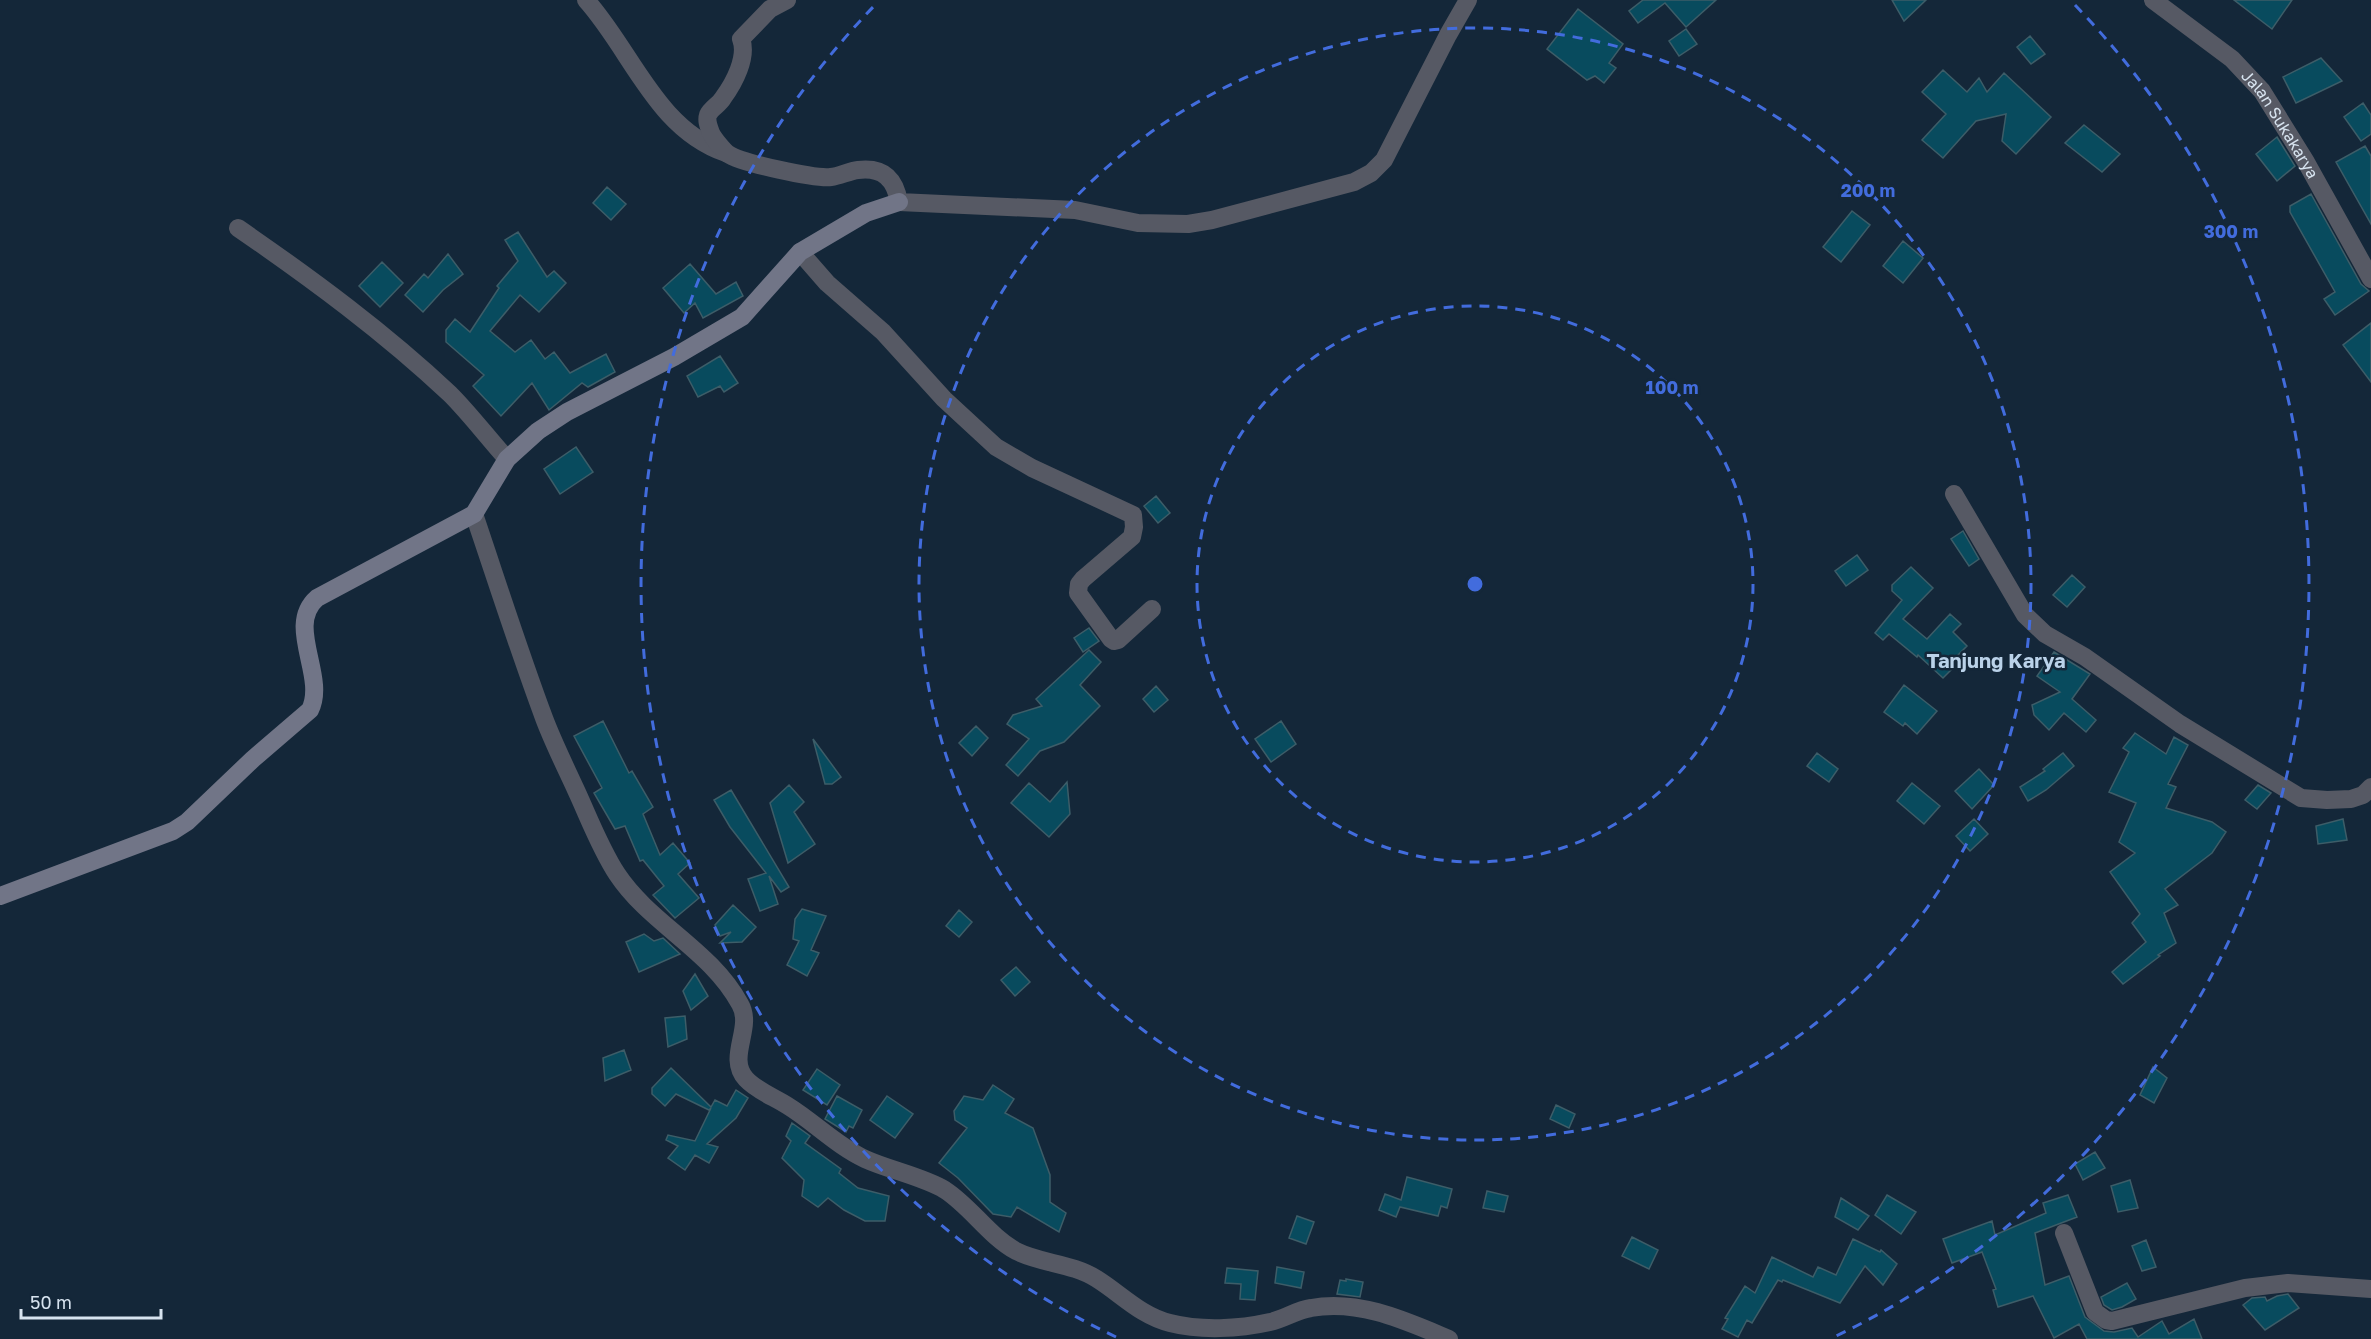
<svg xmlns="http://www.w3.org/2000/svg" width="2371" height="1339" viewBox="0 0 2371 1339" font-family="'Golos Text',sans-serif">
	<style>
		.building { fill: #084b5e; stroke: #3d5d68; stroke-width: 1.5 }
		.lines { fill: none; stroke-linecap: round; stroke-linejoin: round }
		.street { stroke: #565964; stroke-width: 18 }
		.secondary { stroke: #717587; stroke-width: 18 }
		.ring { fill: none; stroke: #426cdd; stroke-width: 3; stroke-dasharray: 10 8 }
		.labels { text-anchor: middle; stroke-width: 5; stroke-linejoin: round; paint-order: stroke }
		.street-label { font-size: 16px; fill: #d7e3ef; stroke: #142739 }
		.quarter-label { font-size: 20px; font-weight: bold; fill: #bad2e9; stroke: #142739 }
		.centre { fill: #426cdd; stroke: #142739; stroke-width: 3 }
		.ring-label { font-size: 18px; text-anchor: middle; font-weight: bold; fill: #426cdd; stroke: #142739; stroke-width: 5; stroke-linejoin: round; paint-order: stroke }
	</style>
	<rect width="100%" height="100%" fill="#142739"/>
	<path class="building" d="M1643,0H1716L1686,27L1665,3L1638,23L1629,11Z
		M1892,0H1926L1904,21Z
		M2234,0H2292L2272,29Z
		M1578,9L1623,44L1609,63L1616,68L1604,83L1595,76L1587,80L1547,49Z
		M1686,29L1697,44L1679,56L1669,41Z
		M2030,36L2045,54L2031,64L2017,47Z
		M2321,58L2342,81L2296,103L2283,77Z
		M1943,70L1967,92L1979,78L1987,92L2004,73L2051,117L2016,154L2002,141L2006,114L1976,121L1943,158L1922,140L1946,114L1922,92Z
		M2363,103L2371,115V134L2361,141L2344,117Z
		M2084,125L2120,154L2102,172L2065,143Z
		M2277,137L2295,166L2277,181L2256,154Z
		M2365,146L2371,156V224L2336,162Z
		M607,187L626,204L611,220L593,203Z
		M2311,194L2361,284L2369,291L2335,315L2324,299L2335,292L2290,212V206Z
		M1852,211L1870,225L1841,262L1823,247Z
		M518,232L547,277L554,271L566,283L539,312L520,295L490,331L515,352L531,340L545,359L554,352L570,373L606,354L615,372L588,387L582,383L549,410L532,383L501,416L473,386L484,375L446,342V330L455,319L470,332L499,288L497,286L518,261L505,240Z
		M1903,241L1923,258L1903,283L1883,266Z
		M448,254L463,274L443,290L423,312L405,295L424,274L428,278Z
		M382,262L403,283L380,307L359,286Z
		M690,264L716,294L736,282L743,296L703,318L695,303L684,313L663,288Z
		M2371,323V382L2343,345Z
		M720,356L738,383L724,392L720,386L698,397L687,376Z
		M576,447L593,472L560,494L544,469Z
		M1156,496L1170,513L1158,523L1144,506Z
		M1963,531L1979,559L1969,566L1951,539Z
		M1857,555L1868,570L1846,586L1835,571Z
		M1911,567L1933,588L1903,619L1927,639L1950,614L1961,624L1953,632L1967,646L1953,660L1957,664L1943,678L1918,655L1917,657L1889,634L1883,640L1875,633L1902,600L1892,591V585Z
		M2072,575L2085,587L2067,607L2053,595Z
		M1089,628L1099,641L1083,652L1074,638Z
		M1089,650L1101,662L1080,685L1100,706L1064,742L1040,751L1018,776L1006,765L1029,739L1007,724L1013,715L1042,706L1036,699Z
		M2054,652L2090,674L2072,699L2096,720L2086,732L2064,713L2049,730L2034,715L2032,705L2060,692L2037,676Z
		M1904,685L1937,711L1917,734L1905,723L1903,726L1884,712Z
		M1156,686L1168,700L1154,712L1143,699Z
		M603,721L629,773L632,771L653,807L643,814L660,855L673,843L690,863L678,874L699,898L675,918L653,895L664,886L643,860L640,861L625,826L615,829L594,793L602,788L574,736Z
		M1281,721L1296,744L1271,762L1255,739Z
		M976,726L988,738L972,756L959,743Z
		M2135,733L2166,754L2174,737L2188,745L2168,784L2176,787L2166,808L2212,822L2226,832L2212,853L2165,889L2178,905L2164,913L2176,943L2158,955L2160,956L2123,984L2112,972L2146,942L2132,923L2140,914L2110,872L2135,853L2119,842L2136,803L2109,792L2129,752L2123,748Z
		M813,739L841,777L832,784H825Z
		M1817,753L1838,769L1829,782L1807,766Z
		M2063,753L2074,766L2046,790L2028,801L2020,787L2045,771L2043,769Z
		M1979,769L1994,785L1972,809L1955,791Z
		M1067,782L1070,814L1049,837L1011,803L1029,783L1050,802Z
		M1912,783L1940,806L1924,824L1897,801Z
		M789,785L804,802L794,812L815,844L788,863L770,803Z
		M2258,785L2271,793L2257,809L2245,800Z
		M731,790L789,887L781,892L769,876L778,904L760,911L748,879L766,873L730,827L714,800Z
		M1974,819L1988,834L1970,851L1956,836Z
		M2343,819L2347,840L2318,844L2316,826Z
		M733,905L756,927L742,942L720,943L731,932L720,936L715,925Z
		M802,909L826,916L811,950L819,953L807,976L787,965L799,941L793,939L795,919Z
		M959,910L972,922L959,937L946,926Z
		M644,934L654,941L663,938L680,954L639,972L626,942Z
		M1016,967L1030,982L1015,996L1001,980Z
		M695,974L708,996L691,1010L683,991Z
		M685,1016L687,1039L668,1047L665,1018Z
		M624,1050L631,1070L605,1081L603,1058Z
		M2153,1067L2167,1078L2154,1103L2140,1095Z
		M671,1068L711,1107L715,1100L727,1106L736,1090L748,1098L736,1118L707,1144L718,1147L709,1163L695,1155L685,1170L668,1158L678,1146L666,1140L668,1135L695,1141L711,1108L709,1110L676,1094L665,1106L652,1094V1088Z
		M817,1069L840,1085L827,1105L803,1090Z
		M993,1085L1014,1099L1005,1113L1033,1128L1050,1175V1202L1066,1213L1059,1232L1017,1207L1011,1217L993,1214L958,1178L939,1163L967,1128L955,1120L954,1111L964,1096L983,1100Z
		M837,1096L862,1110L853,1128L849,1126L846,1132L825,1119Z
		M887,1096L913,1114L895,1138L870,1120Z
		M1556,1105L1575,1114L1569,1128L1550,1119Z
		M792,1123L810,1136L805,1143L841,1169L839,1173L858,1188L889,1196L885,1221H865L844,1210L828,1198L818,1207L802,1196L804,1180L782,1158L791,1141L786,1136Z
		M2095,1152L2105,1168L2083,1180L2075,1164Z
		M1407,1177L1452,1189L1447,1208L1441,1206L1438,1216L1400,1207L1396,1217L1379,1210L1385,1194L1401,1200Z
		M2130,1180L2138,1208L2118,1212L2111,1186Z
		M1487,1191L1508,1196L1504,1212L1483,1208Z
		M1887,1195L1916,1212L1901,1234L1875,1215Z
		M2068,1195L2077,1217L2035,1233L2045,1285L2069,1276L2085,1317L2104,1331L2114,1332L2132,1328L2138,1337L2162,1321L2169,1334L2194,1319L2202,1339H2087L2079,1324L2054,1338L2033,1296L1998,1307L1993,1290L1996,1289L1982,1252L1952,1263L1943,1239L1992,1221L1995,1235L2046,1213L2043,1203Z
		M1841,1198L1869,1216L1858,1230L1835,1217Z
		M1297,1216L1314,1222L1306,1244L1289,1238Z
		M1632,1237L1658,1250L1649,1269L1622,1256Z
		M1853,1239L1880,1252L1881,1250L1897,1264L1883,1285L1865,1266L1840,1303L1783,1280L1782,1282L1778,1280L1752,1323L1747,1320L1738,1337L1722,1329L1728,1319L1725,1318L1745,1286L1755,1293L1772,1257L1813,1277L1818,1267L1836,1275Z
		M2146,1240L2156,1267L2142,1271L2132,1246Z
		M1277,1267L1304,1272L1301,1288L1275,1283Z
		M1227,1268L1258,1271L1255,1300L1240,1299L1241,1284L1225,1283Z
		M1346,1279L1363,1282L1360,1297L1337,1294L1340,1280L1346,1281Z
		M2127,1283L2136,1299L2122,1307L2112,1310L2104,1305L2101,1297Z
		M2288,1294L2299,1308L2265,1330L2243,1305L2252,1298L2265,1297L2267,1301L2277,1296Z"/>
	<g class="lines">
		<g class="street">
			<path d="M586,0C632,51 656,129 726,153"/>
			<path d="M787,0L770,9L741,39C748,57 734,83 723,98C719,105 711,108 708,115C706,121 709,127 711,133C714,139 723,150 728,154C741,163 816,179 831,177C840,176 849,171 858,170C883,167 895,179 899,202L1075,210L1138,223L1188,224L1212,220L1354,182L1371,173L1384,160L1448,35L1468,0"/>
			<path id="s1" d="M2153,0L2232,59L2262,91L2306,162L2371,279"/>
			<path d="M238,228C312,279 384,332 450,394C470,414 488,438 507,459"/>
			<path d="M800,252L827,283L883,332L944,399L996,447L1032,468L1133,515L1134,527L1132,537L1083,579L1079,584L1078,593L1111,639L1114,641L1118,640L1152,609"/>
			<path d="M1954,494L2025,615L2045,634L2085,657L2180,724L2301,798L2327,800L2351,799L2363,795L2371,787"/>
			<path d="M474,514C497,582 519,651 544,718C553,742 565,766 576,790C589,818 600,848 617,874C650,924 711,950 740,1004C754,1028 726,1057 746,1079C757,1091 774,1097 788,1106C814,1122 837,1146 865,1159C889,1170 924,1177 945,1190C971,1207 989,1236 1016,1251C1042,1264 1072,1263 1097,1279C1121,1294 1141,1316 1170,1323C1201,1331 1239,1329 1270,1322C1284,1319 1297,1310 1311,1308C1359,1299 1406,1321 1449,1339"/>
			<path d="M2064,1233L2095,1312L2106,1320L2112,1321L2245,1288L2288,1283L2371,1289"/>
		</g>
		<path class="secondary" d="M0,896L173,831L187,822L253,759L310,710C327,676 285,626 317,598L474,514L507,459L538,431L567,412L674,357L742,317L800,252L866,213L899,202"/>
	</g>
	<g class="ring">
		<circle cx="1475" cy="584" r="278"/>
		<circle cx="1475" cy="584" r="556"/>
		<path d="M1116 1337A834 834 0 0 1 875 5M2075 5A834 834 0 0 1 1834 1337"/>
	</g>
	<g class="labels">
		<g class="street-label">
			<text dy="6" stroke="none"><textPath href="#s1" startOffset="180">Jalan Sukakarya</textPath></text>
		</g>
		<g class="quarter-label">
			<text x="1996" y="668">Tanjung Karya</text>
		</g>
	</g>
	<circle cx="1475" cy="584" r="9" class="centre"/>
	<g class="ring-label">
		<text x="1868" y="197">200 m</text>
		<text x="2231" y="238">300 m</text>
		<text x="1672" y="394">100 m</text>
	</g>
	<path d="M21 1309v9h140v-9" fill="none" stroke="#d7e3ef" stroke-width="3"/>
	<text x="30" y="1309" font-size="18" fill="#d7e3ef" stroke="#142739" stroke-width="4.5" paint-order="stroke">50 m</text>
</svg>
